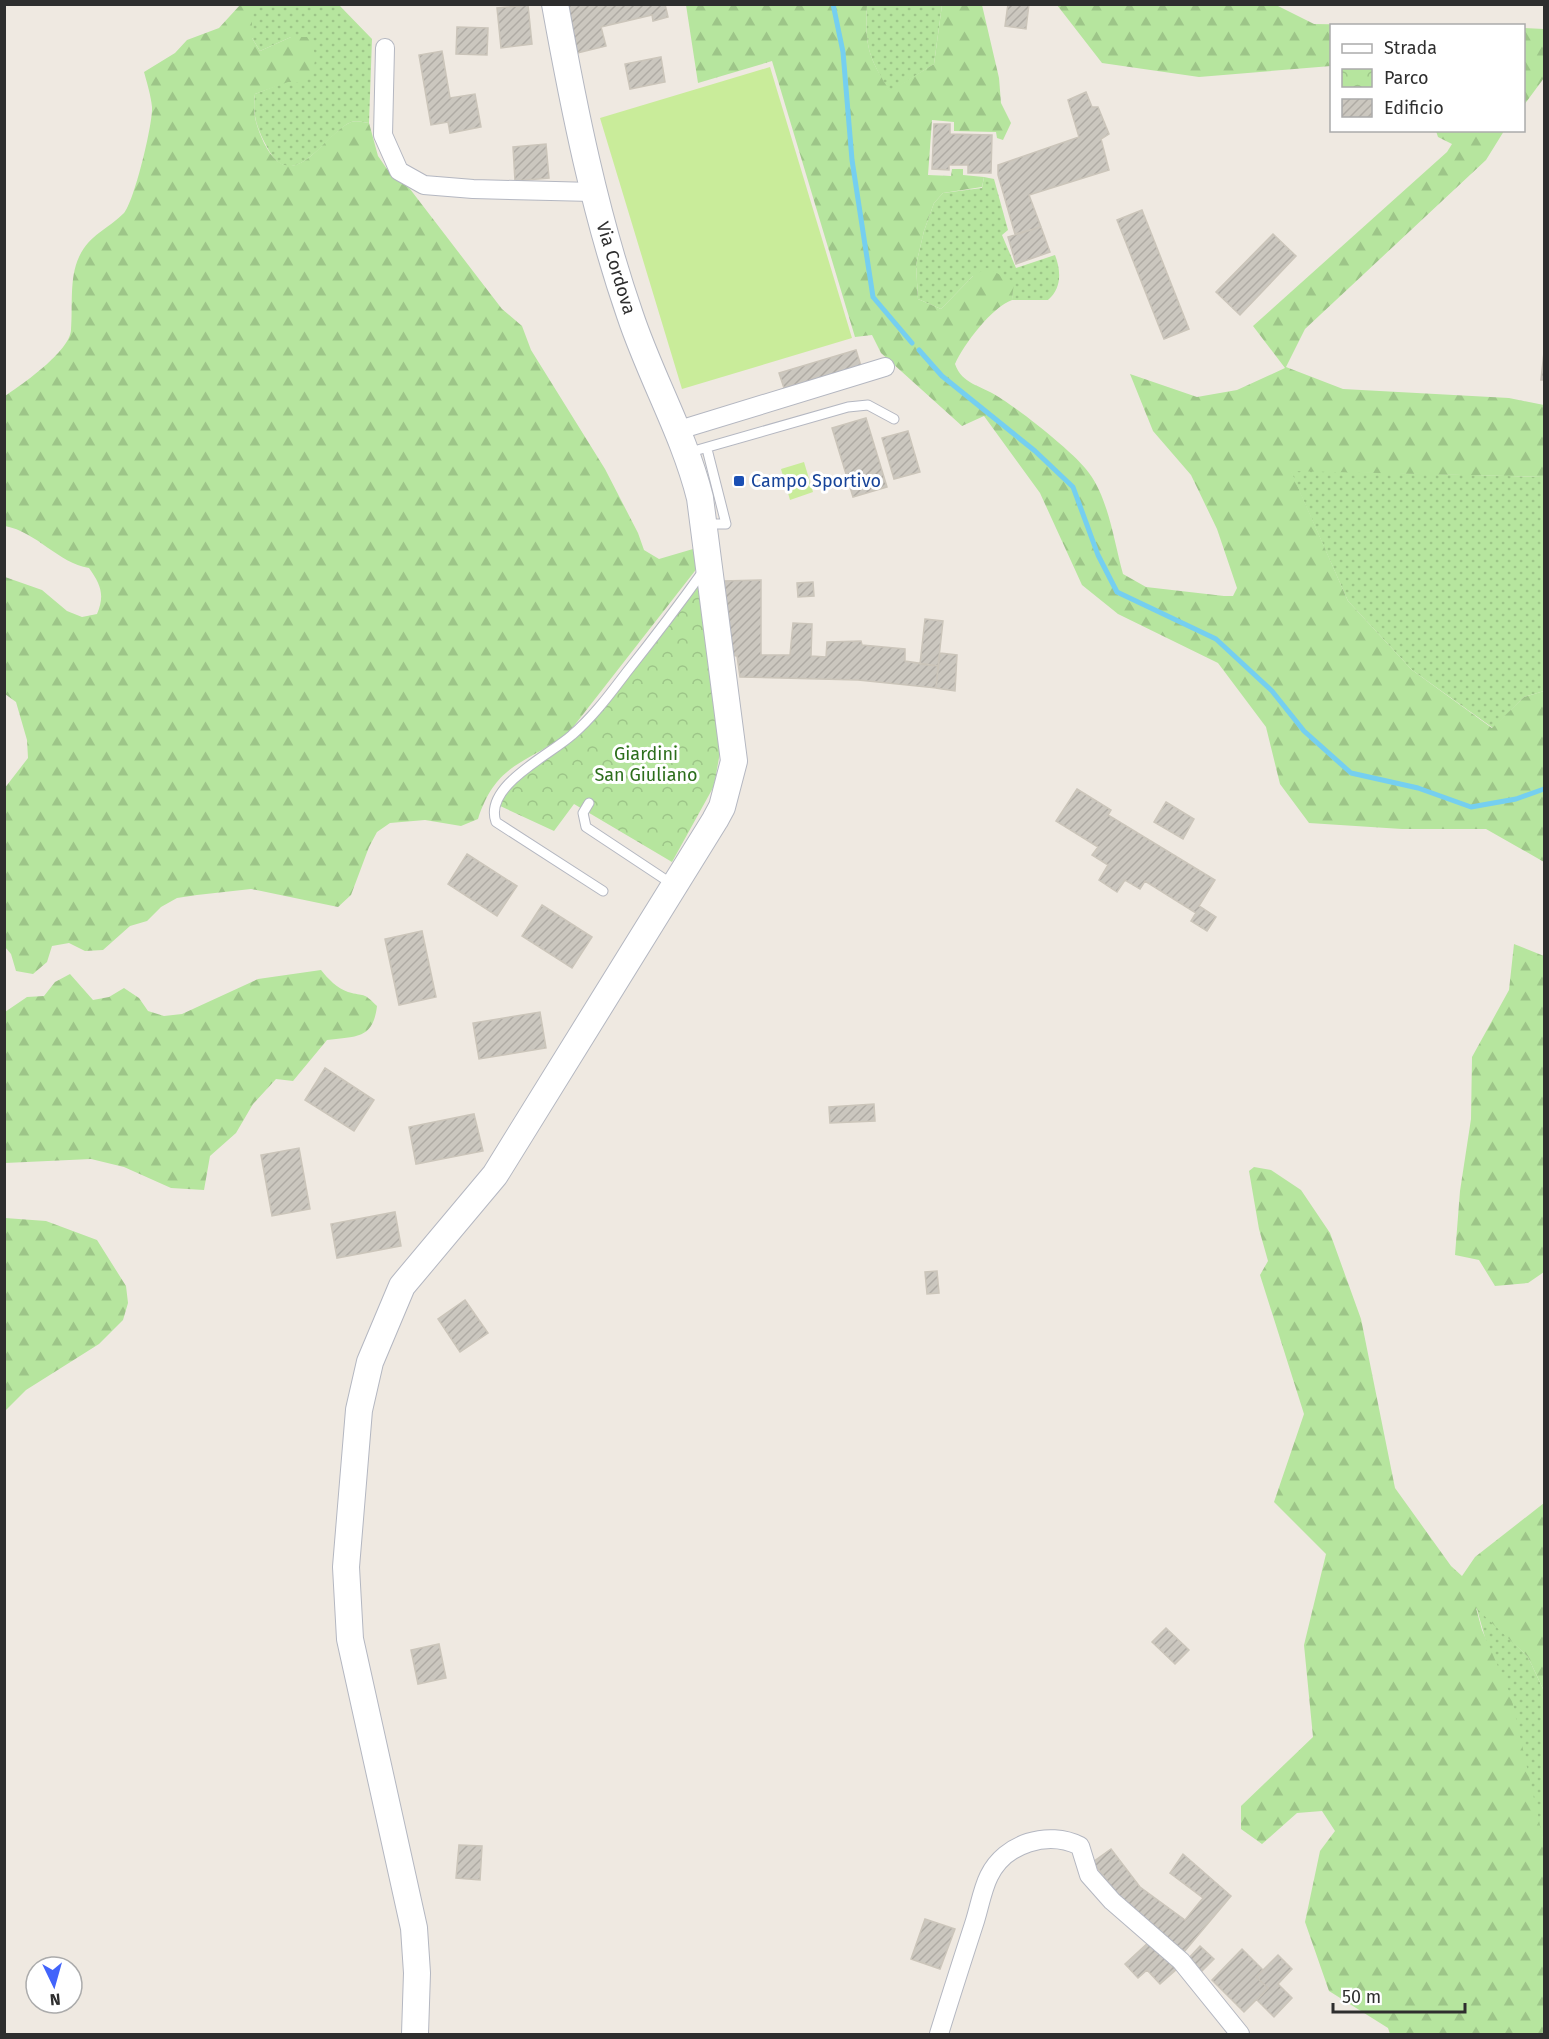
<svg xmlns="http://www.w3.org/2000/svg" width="1549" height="2039" viewBox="0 0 1549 2039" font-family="'Fira Sans',sans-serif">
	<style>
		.grass { fill: url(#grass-dots) }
		.forest { fill: url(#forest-firs) }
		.park { fill: url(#park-crowns) }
		.pitch { fill: #c9ec9a }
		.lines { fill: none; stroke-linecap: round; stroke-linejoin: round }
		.stream { stroke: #75cff0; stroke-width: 5 }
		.building { fill: url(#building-hatch); stroke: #cbc5ba; stroke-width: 1.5 }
		.lane-casing { stroke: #b4b7c1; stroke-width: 11 }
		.street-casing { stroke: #b4b7c1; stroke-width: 20 }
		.secondary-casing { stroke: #b4b7c1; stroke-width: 28 }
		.lane { stroke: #fff; stroke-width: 9 }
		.street { stroke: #fff; stroke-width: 18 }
		.secondary { stroke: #fff; stroke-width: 26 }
		.transit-dot { fill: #1a4fb4; stroke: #fff; stroke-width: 2 }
		.labels { text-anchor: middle; stroke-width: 6; stroke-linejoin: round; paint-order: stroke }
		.street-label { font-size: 18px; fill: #2e2e2e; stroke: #fff }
		.transit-label { font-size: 18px; fill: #164399; stroke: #fff; text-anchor: start }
		.park-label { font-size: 18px; fill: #2c6e1b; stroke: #fff }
	</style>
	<defs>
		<pattern id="grass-dots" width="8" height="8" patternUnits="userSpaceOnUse" patternTransform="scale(1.5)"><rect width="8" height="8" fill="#b6e59e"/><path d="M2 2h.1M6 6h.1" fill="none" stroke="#9dc588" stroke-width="1.8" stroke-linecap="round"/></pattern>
		<pattern id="forest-firs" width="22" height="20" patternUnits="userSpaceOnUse" patternTransform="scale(1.5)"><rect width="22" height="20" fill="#b6e59e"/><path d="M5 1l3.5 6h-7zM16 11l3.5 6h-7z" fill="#9dc588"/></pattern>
		<pattern id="park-crowns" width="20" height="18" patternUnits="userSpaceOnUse" patternTransform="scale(1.5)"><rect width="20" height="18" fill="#b6e59e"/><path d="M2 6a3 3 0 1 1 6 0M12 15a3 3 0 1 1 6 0" fill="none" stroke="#9dc588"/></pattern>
		<pattern id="building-hatch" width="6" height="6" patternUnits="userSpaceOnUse" patternTransform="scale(1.5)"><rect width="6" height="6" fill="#cbc7bf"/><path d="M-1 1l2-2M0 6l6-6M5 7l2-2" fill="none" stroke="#afaba4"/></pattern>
	</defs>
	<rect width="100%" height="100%" fill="#efe9e1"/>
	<path class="grass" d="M252,5H339L372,39L369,123C363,122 356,120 351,122C327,132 292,198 267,147C257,128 252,115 255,94L288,81L291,37L260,51L252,38Z
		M867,5H942L934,64L890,92C868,56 865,47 867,5Z
		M984,177L994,179L1008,230L1002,235L1016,268L1055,255C1061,271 1062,288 1048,300H1012L1013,282L973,276L941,309L918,299L916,265L924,231L934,203L943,193L982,188Z
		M1290,470L1544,477V691L1524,697L1493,728L1412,670L1348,601Z
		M1476,1606L1528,1657L1544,1691V1843Z"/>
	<path class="forest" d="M240,5H252V38L260,51L291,37H307C319,55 317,65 305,82H288L255,94C252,113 256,125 264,143C293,200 323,134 351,122C356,120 363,122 369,123L378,156L387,169L410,189L502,309L522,326L531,350L605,469L638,533L644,550L659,559L693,549L698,567L570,731C528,765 497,760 478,819L461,826L425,820L390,823L377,832L369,847L351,895L338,907L251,889L197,895L177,898L161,907L147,921L130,926L103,950L85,951L69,943L52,946L47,962L33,974L16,971L11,954L5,947L4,789L28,758L27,740L16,702L5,694V577L42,590L67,611L82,617L97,614C105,595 101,585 89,568C58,563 37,532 5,526V396C22,385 70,351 71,330C73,307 69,278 79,257C89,235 108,229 124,213C134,202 153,124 152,107C151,96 147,83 144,72L175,53L187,40L219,28Z
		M686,5H867C865,47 868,56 890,91L934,64L942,5H982L999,78L1001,103L1011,123L1003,140L997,138L996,132L954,131V122L932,120L928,175L951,176L952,169H963V175L984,177L982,187L943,193L934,203L924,231L916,265L918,299L941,309L973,276L987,268L1014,282L1012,300C992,307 964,344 955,364C962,384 980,385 997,396C1019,409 1076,454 1089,473C1109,500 1114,542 1123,574L1146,587L1224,596H1233L1237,588L1217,529L1191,475L1153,431L1130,374L1197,397L1237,390L1285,368L1253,326L1447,152L1452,144L1438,137L1436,131H1504L1486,160L1305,329L1286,367L1343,389L1509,398L1544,405V477L1291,471L1348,601L1412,670L1492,728L1524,697L1544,691V862L1486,829H1402L1309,823L1280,784L1266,727L1218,663L1118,614L1082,585L1040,493L984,416L962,426L881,353L872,335L855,337L772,61L698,83Z
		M1057,5H1276L1314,24L1378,25L1332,26L1331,66L1199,77L1102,63Z
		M1524,28L1544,29V78L1524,105Z
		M1514,944L1544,956V1272L1528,1283L1495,1286L1479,1260L1455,1255L1460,1191L1471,1119L1472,1057L1509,990Z
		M321,970C328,979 337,988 348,992C365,997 362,991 377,1006C373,1040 356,1036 327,1040L293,1081L276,1079L253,1104L236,1133L210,1156L204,1190L171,1188L124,1167L91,1159L5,1163V1012L27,997L44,996L55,982L70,974L93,1000L109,997L124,988L139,998L148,1011L164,1016L182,1014L258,979Z
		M1254,1167L1271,1170L1301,1190L1330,1233L1361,1319L1395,1488L1451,1566L1462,1576L1475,1557L1544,1503V1691L1528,1657L1476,1608L1482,1630L1511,1696L1544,1843V2034H1390L1388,2028L1329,1991L1305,1922L1320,1851L1335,1831L1322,1811L1297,1813L1262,1844L1241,1829V1806L1313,1737L1304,1645L1326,1554L1274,1502L1304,1414L1260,1275L1268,1261L1259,1229L1249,1171Z
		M5,1218L46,1221L97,1240L126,1286L128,1303L123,1320L99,1344L26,1390L5,1411Z"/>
	<path class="park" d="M700,580L722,741L714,786L672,862L574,804L554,831L498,805L517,778L577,735Z"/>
	<path class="pitch" d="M770,67L852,338L682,389L600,118Z
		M804,462L813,492L790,500L781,469Z"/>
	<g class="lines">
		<path class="stream" d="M833,4L843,52L852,160L873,297L912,343
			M919,350L942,376L1035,451L1073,487L1098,555L1117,592L1216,639L1272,691L1304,731L1351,773L1418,788L1471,807L1516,799L1544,789"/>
	</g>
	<path class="building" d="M561,4H665L668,17L653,21L652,15L601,27L606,46L573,54Z
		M1008,4H1029L1026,29L1005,26Z
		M528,5L532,44L501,48L497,8Z
		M457,27L488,28L487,55L456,54Z
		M442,51L450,98L475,94L481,127L450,133L448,122L431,125L419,55Z
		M661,57L665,82L630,89L625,64Z
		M1086,92L1092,107H1098L1109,134L1101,139L1109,170L1029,195L1041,227L1015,234L998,175V165L1079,137L1068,100Z
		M934,124H950V134L992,135L991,173H968V165H949V170L932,169Z
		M546,144L549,178L515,181L513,147Z
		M1142,210L1189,329L1164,339L1117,220Z
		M1041,227L1050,252L1016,264L1008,237Z
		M1273,234L1296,256L1240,315L1216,292Z
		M856,350L861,366L784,388L779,373Z
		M1544,352V380H1541Z
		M866,418L887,487L853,497L832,428Z
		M908,431L920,472L894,479L882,438Z
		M761,580V655H790L793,623L812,624L811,656L826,657L827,642L861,641L862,645L905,649V661L938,666L936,688L858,680L740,677L737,656L730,655L723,581Z
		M813,582L814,596L798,597L797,583Z
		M925,619L943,621L938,666L920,664Z
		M940,653L957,655L955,691L936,688Z
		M1077,789L1111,810L1108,815L1215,880L1199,906L1216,917L1207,931L1191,921L1196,913L1145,881L1140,889L1125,880L1117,892L1099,880L1108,865L1092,855L1098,847L1056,821Z
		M1166,802L1194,819L1183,839L1154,822Z
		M467,854L517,886L497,916L448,884Z
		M542,905L592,937L572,968L522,936Z
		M422,931L436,997L399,1005L385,939Z
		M540,1012L546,1048L479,1059L473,1023Z
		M325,1068L374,1100L354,1131L305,1100Z
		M874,1104L875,1121L830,1123L829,1107Z
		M474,1114L483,1151L416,1164L409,1127Z
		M299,1148L310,1209L272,1216L261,1155Z
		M395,1212L401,1246L337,1258L331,1224Z
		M937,1271L939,1293L927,1294L925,1272Z
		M465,1300L488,1333L460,1352L438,1319Z
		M1166,1628L1189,1650L1175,1664L1152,1642Z
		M439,1644L446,1678L418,1684L411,1650Z
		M459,1845L482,1846L480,1880L456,1878Z
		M1111,1849L1140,1887L1185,1920L1203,1898L1170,1873L1183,1854L1231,1896L1184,1952L1122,1901L1093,1862Z
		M925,1919L955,1929L940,1969L911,1959Z
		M1151,1940L1177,1969L1160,1984L1147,1970L1138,1978L1125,1964Z
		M1200,1946L1214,1959L1199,1974L1186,1961Z
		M1242,1949L1263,1970L1256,1977L1268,1988L1244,2012L1212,1980Z
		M1278,1955L1292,1969L1278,1984L1292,1998L1274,2017L1257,2000L1268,1988L1256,1977Z"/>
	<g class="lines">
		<g class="lane-casing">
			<path id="lane" d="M687,453L848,407L868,405L894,419
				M705,524H726L707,449
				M589,803L583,813L586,827L672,884
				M603,891L496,822C483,786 550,755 572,735C593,717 610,694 626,673C653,639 679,605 704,570"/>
		</g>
		<g class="street-casing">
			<path id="street" d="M385,48L383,135L399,171L424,185L473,189L593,192
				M679,430L885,367
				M939,2034C950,1998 962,1961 974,1924C979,1909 982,1890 989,1876C1005,1843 1048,1830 1080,1846L1089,1875L1112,1901L1181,1961L1240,2034"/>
		</g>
		<g class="secondary-casing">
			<path id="secondary" d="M415,2034L417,1973L414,1928L350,1639L346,1567L359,1410L370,1362L402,1286L495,1175L715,820L722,807L734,761L700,498C684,434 651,378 630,315C595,214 574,109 555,4"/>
		</g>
		<use href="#lane" class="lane"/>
		<use href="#street" class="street"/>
		<use href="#secondary" class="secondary"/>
	</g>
	<rect class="transit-dot" x="733" y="475" width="12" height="12" rx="3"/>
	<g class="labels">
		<g class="street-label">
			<text transform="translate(616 268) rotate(73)" y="6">Via Cordova</text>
		</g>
		<g class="transit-label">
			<text x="751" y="487">Campo Sportivo</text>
		</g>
		<g class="park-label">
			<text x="646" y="760">Giardini<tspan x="646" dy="21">San Giuliano</tspan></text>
		</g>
	</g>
	<rect width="1549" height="2039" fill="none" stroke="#2e2e2e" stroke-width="12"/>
	<rect x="1330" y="24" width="195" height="108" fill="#ffffff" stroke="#ababab" stroke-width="1.5"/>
	<rect x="1342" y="44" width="30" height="9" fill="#ffffff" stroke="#ababab" stroke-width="1.5"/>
	<text x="1384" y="54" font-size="18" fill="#2e2e2e">Strada</text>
	<rect x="1342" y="69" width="30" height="18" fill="url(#park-crowns)" stroke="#ababab" stroke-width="1.5"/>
	<text x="1384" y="84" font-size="18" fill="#2e2e2e">Parco</text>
	<rect x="1342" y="99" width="30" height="18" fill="url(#building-hatch)" stroke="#ababab" stroke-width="1.5"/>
	<text x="1384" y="114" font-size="18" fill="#2e2e2e">Edificio</text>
	<g transform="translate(54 1985) rotate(175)"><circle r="28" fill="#ffffff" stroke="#ababab" stroke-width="1.5"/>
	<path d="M0-4.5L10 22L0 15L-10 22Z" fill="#4264fb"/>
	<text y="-9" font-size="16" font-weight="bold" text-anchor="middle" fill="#2e2e2e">N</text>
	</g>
	<path d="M1333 2003v9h132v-9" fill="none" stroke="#2e2e2e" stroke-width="3"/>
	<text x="1342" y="2003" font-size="18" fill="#2e2e2e" stroke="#ffffff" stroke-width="4.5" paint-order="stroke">50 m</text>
</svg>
